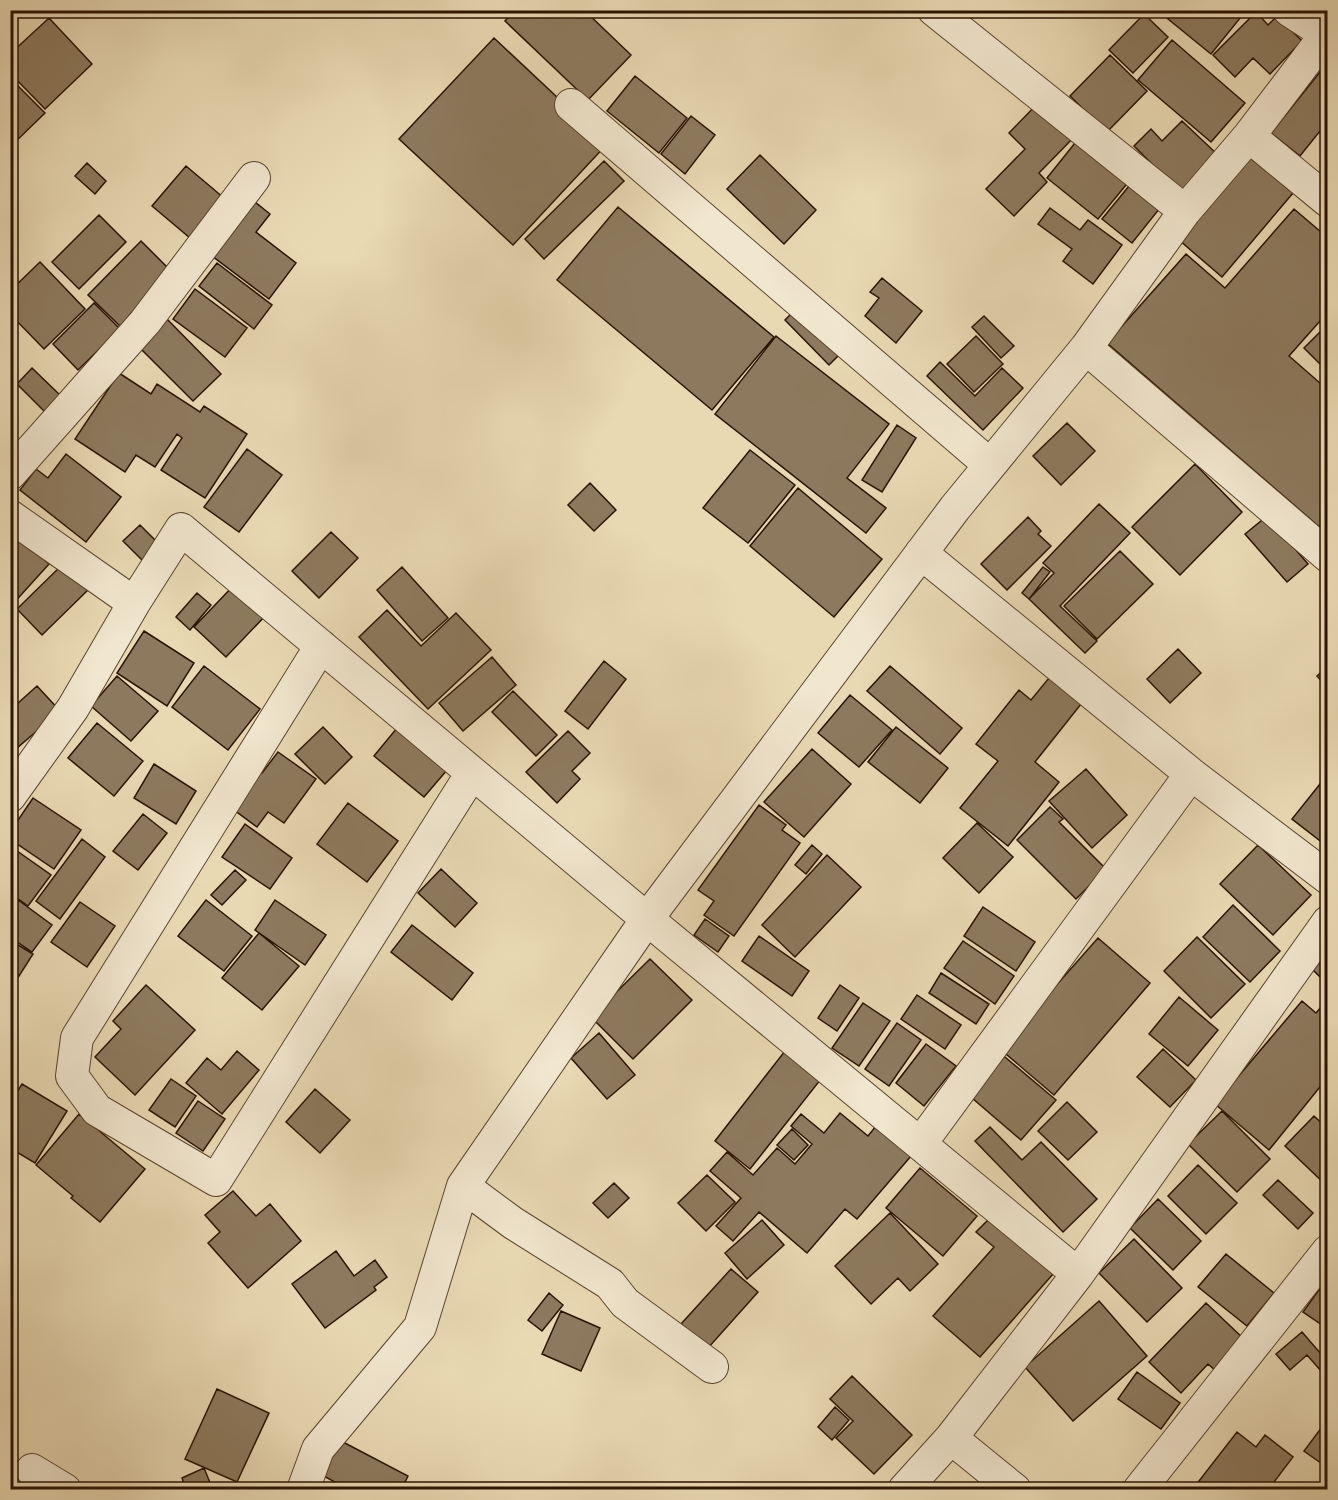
<svg xmlns="http://www.w3.org/2000/svg" width="1338" height="1500" viewBox="0 0 1338 1500" font-family="'EB Garamond',serif">
	<style>
		.building { fill: #8d7a5e; stroke: #2a1302; stroke-width: 1.5 }
		.lines { fill: none; stroke-linecap: round; stroke-linejoin: round }
		.minor-casing { stroke: #5a442e; stroke-width: 34 }
		.minor { stroke: #f1e6ce; stroke-width: 32 }
	</style>
	<rect width="100%" height="100%" fill="#e9d9b3"/>
	<filter id="stains"><feTurbulence type="fractalNoise" baseFrequency=".00333" numOctaves="4"/><feColorMatrix values="0 0 0 0 .2 0 0 0 0 .09 0 0 0 0 .02 0 0 0 .5 -.17"/></filter>
	<radialGradient id="worn" r=".72"><stop offset=".6" stop-color="#630" stop-opacity="0"/><stop offset="1" stop-color="#630" stop-opacity=".3"/></radialGradient>
	<path class="building" d="M514,10H584L631,55L588,100L505,21Z
		M1157,10H1244L1245,12L1211,54Z
		M1256,12L1268,25L1277,16L1302,41L1270,74L1253,58L1235,77L1213,55Z
		M1144,14L1168,37L1133,73L1109,50Z
		M49,18L92,64L45,109L10,73V54Z
		M494,38L607,144L513,245L399,139Z
		M1172,40L1245,103L1211,142L1138,80Z
		M1110,55L1147,91L1107,132L1070,96Z
		M1324,67L1328,70V121L1300,156L1271,133Z
		M635,76L687,118L659,153L607,111Z
		M10,78L45,113L10,147Z
		M1040,101L1075,136L1039,173L1047,182L1014,216L986,189L1025,149L1009,133Z
		M691,116L715,135L685,174L661,154Z
		M1182,121L1219,156L1182,194L1134,146L1151,129L1162,141Z
		M1079,138L1130,180L1098,219L1047,178Z
		M760,155L816,210L784,244L727,189Z
		M1250,156L1293,193L1222,277L1179,240Z
		M604,161L624,181L544,259L525,239Z
		M87,163L106,181L95,194L75,176Z
		M186,166L224,198L190,238L152,206Z
		M1134,180L1164,203L1132,243L1102,219Z
		M250,198L270,214L256,232L296,263L269,299L208,253Z
		M618,207L774,337L712,410L557,280Z
		M1050,208L1080,230L1088,220L1122,245L1093,284L1063,261L1072,249L1038,224Z
		M1294,209L1328,238V312L1289,356L1328,390V528L1325,532L1107,343L1186,254L1225,288Z
		M99,215L126,242L79,289L52,262Z
		M141,241L173,273L120,326L88,295Z
		M40,262L85,309L44,349L10,314V291Z
		M217,263L272,305L254,329L199,286Z
		M882,278L922,311L896,343L865,316L879,298L870,292Z
		M195,289L247,328L225,357L173,319Z
		M94,303L120,329L78,370L53,344Z
		M799,306L843,351L829,365L785,320Z
		M984,316L1014,346L1001,358L972,327Z
		M166,318L221,374L193,401L138,346Z
		M1328,324V372L1304,348Z
		M776,336L889,424L847,478L886,508L866,533L715,414Z
		M976,336L1003,364L974,392L947,364Z
		M940,362L975,396L1002,368L1023,388L983,430L927,376Z
		M32,368L62,397L46,413L17,384Z
		M119,373L151,394L157,384L200,412L204,406L247,434L205,498L161,470L182,438L177,434L155,467L136,455L125,472L75,439Z
		M1067,423L1095,451L1061,485L1033,456Z
		M897,425L916,438L882,492L862,480Z
		M247,449L282,475L239,532L204,507Z
		M750,450L795,485L748,543L703,508Z
		M66,454L121,497L86,542L20,490L36,469L48,478Z
		M1195,464L1242,512L1180,575L1132,527Z
		M590,483L616,510L594,531L568,505Z
		M798,488L882,559L834,617L750,546Z
		M1099,504L1130,533L1060,606L1097,641L1085,653L1029,599L1054,573L1043,563Z
		M1267,516L1308,564L1287,582L1245,534Z
		M1028,517L1041,531L1038,534L1051,546L1007,590L981,564Z
		M140,525L161,546L145,563L123,541Z
		M10,529L49,564L10,607Z
		M331,532L358,558L319,598L292,571Z
		M1120,551L1153,584L1097,639L1064,606Z
		M65,562L90,588L42,635L17,609Z
		M402,567L448,618L422,641L377,590Z
		M1043,567L1050,572L1029,599L1022,593Z
		M235,584L267,614L226,657L194,627Z
		M197,593L211,605L190,630L176,617Z
		M387,610L421,646L456,613L491,650L428,709L359,637Z
		M144,631L194,663L167,706L117,673Z
		M1178,649L1201,673L1170,703L1147,679Z
		M492,657L516,685L463,731L439,703Z
		M604,661L626,679L588,729L565,711Z
		M204,666L260,709L228,750L172,707Z
		M890,666L962,728L940,754L867,691Z
		M1328,666V688L1317,676Z
		M117,676L158,711L131,741L91,706Z
		M1049,678L1081,704L1035,762L1059,782L1008,846L960,808L998,761L976,744L1019,690L1031,700Z
		M37,686L60,711L10,754V696L17,704Z
		M513,691L557,735L536,756L492,712Z
		M850,695L892,730L859,767L818,733Z
		M97,723L143,761L114,796L68,758Z
		M323,727L352,757L325,784L295,754Z
		M896,727L948,768L920,803L868,762Z
		M397,728L447,770L424,797L374,756Z
		M568,731L590,753L572,771L580,779L557,803L526,772Z
		M812,749L851,784L804,837L764,802Z
		M278,752L316,779L284,823L268,812L257,827L226,804L252,767L262,773Z
		M154,764L196,791L176,824L134,798Z
		M1086,769L1127,815L1092,848L1049,801Z
		M1328,774V847L1292,819Z
		M33,798L81,830L54,869L10,839V832Z
		M348,803L398,841L367,882L317,844Z
		M759,805L786,825L782,830L800,843L734,936L704,915L714,901L698,890Z
		M1050,807L1063,819L1059,822L1106,869L1076,899L1017,840Z
		M143,814L167,833L138,870L113,851Z
		M977,823L1013,857L979,893L943,858Z
		M245,824L292,858L270,889L222,857Z
		M82,839L105,857L60,919L36,901Z
		M812,845L822,854L806,874L795,865Z
		M1258,845L1311,895L1273,935L1220,884Z
		M10,846L51,875L28,906L10,893Z
		M827,855L861,887L795,957L762,925Z
		M441,869L477,903L455,927L418,893Z
		M235,870L246,880L222,905L211,895Z
		M10,894L52,925L32,952L10,937Z
		M206,900L252,936L224,971L178,936Z
		M275,900L326,935L305,965L255,930Z
		M80,902L115,926L87,967L51,942Z
		M1233,905L1280,951L1250,982L1203,937Z
		M983,907L1035,942L1016,971L964,936Z
		M705,919L729,936L718,952L694,935Z
		M412,925L473,973L452,1000L391,952Z
		M259,933L299,966L262,1010L222,978Z
		M759,936L809,971L792,996L742,961Z
		M1197,937L1245,984L1211,1018L1164,971Z
		M1098,938L1150,983L1054,1095L1000,1049Z
		M10,940L33,954L12,987L10,986Z
		M963,941L1014,976L995,1004L944,968Z
		M1328,949V985L1310,967Z
		M650,959L692,1000L633,1059L591,1017Z
		M941,973L989,1004L976,1024L929,993Z
		M146,985L195,1030L135,1095L95,1057L121,1029L113,1021Z
		M840,985L859,998L837,1031L818,1018Z
		M917,995L961,1025L945,1049L901,1019Z
		M1179,997L1218,1030L1188,1066L1149,1034Z
		M1302,1001L1316,1013L1321,1007L1328,1013V1060L1324,1064L1328,1068V1077L1269,1150L1215,1104Z
		M863,1003L890,1021L859,1066L832,1048Z
		M897,1023L921,1040L889,1086L865,1069Z
		M599,1033L635,1075L607,1099L571,1058Z
		M926,1044L956,1066L924,1106L896,1083Z
		M1163,1049L1196,1080L1170,1107L1137,1077Z
		M237,1051L259,1070L222,1114L186,1083L207,1058L221,1070Z
		M785,1051L821,1079L750,1169L715,1141Z
		M999,1052L1056,1100L1021,1140L965,1092Z
		M171,1079L196,1096L175,1127L149,1110Z
		M22,1084L67,1111L35,1163L10,1148V1103Z
		M315,1089L350,1120L320,1153L286,1122Z
		M198,1101L225,1119L203,1151L176,1133Z
		M1067,1102L1097,1132L1068,1160L1038,1131Z
		M1222,1111L1270,1159L1237,1192L1188,1144Z
		M840,1113L868,1136L876,1126L911,1156L857,1219L845,1209L807,1253L759,1212L733,1241L716,1226L741,1198L710,1171L727,1152L753,1175L777,1148L795,1164L812,1144L791,1126L801,1114L824,1133Z
		M79,1114L145,1169L100,1222L71,1198L73,1196L36,1165Z
		M1314,1116L1328,1129L1326,1185L1285,1146Z
		M990,1127L1022,1160L1041,1142L1097,1199L1063,1232L975,1141Z
		M792,1129L808,1145L794,1160L777,1145Z
		M1198,1165L1237,1203L1206,1234L1168,1196Z
		M920,1168L977,1216L943,1256L886,1208Z
		M707,1175L735,1202L706,1231L678,1203Z
		M1278,1180L1313,1213L1298,1229L1263,1195Z
		M614,1183L629,1198L608,1218L593,1203Z
		M233,1191L256,1216L270,1204L301,1241L248,1288L208,1243L220,1232L205,1215Z
		M1158,1199L1201,1241L1173,1270L1130,1228Z
		M890,1213L938,1264L910,1291L898,1278L871,1304L835,1266Z
		M990,1218L1053,1274L980,1357L933,1316L994,1247L976,1232Z
		M762,1220L784,1245L747,1279L725,1253Z
		M1134,1239L1182,1288L1147,1322L1099,1273Z
		M336,1251L354,1276L375,1260L387,1277L374,1287L376,1290L325,1328L292,1284Z
		M1226,1254L1274,1293L1247,1326L1198,1287Z
		M731,1269L758,1292L708,1348L681,1324Z
		M1326,1280L1328,1281V1329L1303,1312Z
		M549,1293L563,1305L542,1331L528,1320Z
		M1099,1301L1147,1356L1073,1421L1025,1367Z
		M1206,1303L1246,1341L1216,1371L1208,1364L1181,1393L1149,1362Z
		M561,1311L600,1328L581,1371L542,1354Z
		M1302,1332L1328,1362V1368L1322,1372L1307,1355L1290,1370L1276,1354Z
		M1137,1372L1180,1403L1161,1429L1118,1399Z
		M852,1376L912,1435L874,1474L836,1438L853,1421L830,1399Z
		M217,1389L269,1413L237,1482L185,1459Z
		M835,1407L849,1420L832,1440L818,1427Z
		M1328,1419V1468L1304,1451Z
		M1237,1432L1256,1447L1265,1435L1293,1457L1268,1490H1192Z
		M341,1441L408,1476L401,1490H349L322,1475Z
		M204,1468L213,1490H186L182,1478Z"/>
	<g class="lines">
		<g class="minor-casing">
			<path id="minor" d="M934,10L1185,211
				M1289,10L1326,34
				M571,105L990,465
				M1249,136L1328,201
				M1086,348L1328,556
				M10,474L145,322L254,178
				M10,516L134,603
				M921,553L1191,774L1328,878
				M321,646L77,1038L72,1076L97,1110L216,1180L472,773
				M10,796L73,708L134,603L181,529L647,919L1078,1274L1328,922
				M921,1143L1191,774
				M463,1186L647,919L955,508L1086,348L1185,211L1249,136L1328,32
				M32,1470L65,1490
				M303,1490L318,1449L420,1327L463,1186L513,1223L610,1284L625,1303L712,1367
				M904,1490L951,1438
				M1015,1490L951,1438L1078,1274
				M1139,1490L1328,1251"/>
		</g>
		<use href="#minor" class="minor"/>
	</g>
	<rect width="1338" height="1500" fill="none" stroke="#e9d9b3" stroke-width="36"/>
	<rect x="12" y="12" width="1314" height="1476" fill="none" stroke="#2a1302" stroke-width="3"/>
	<rect x="18" y="18" width="1302" height="1464" fill="none" stroke="#2a1302" stroke-width="1.5"/>
	<rect width="100%" height="100%" filter="url(#stains)"/>
	<rect width="100%" height="100%" fill="url(#worn)"/>
</svg>
